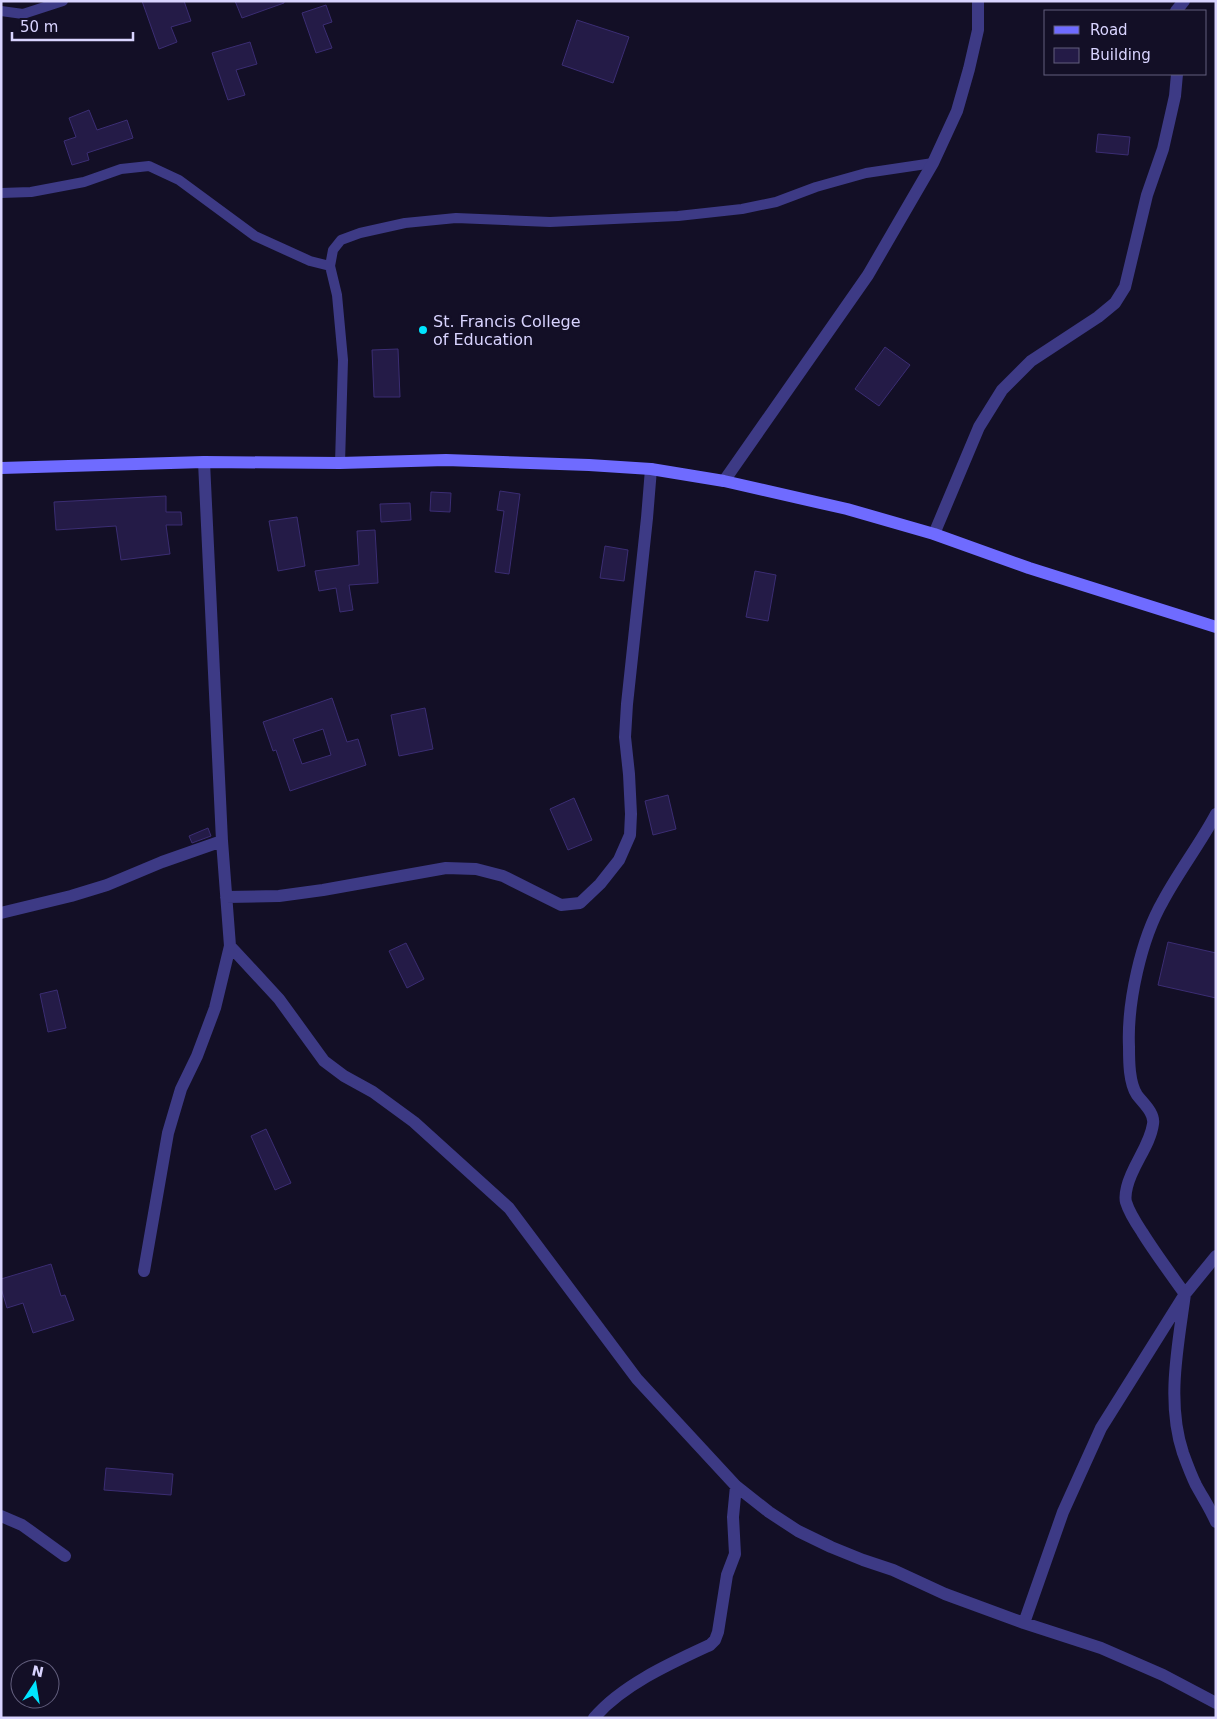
<svg xmlns="http://www.w3.org/2000/svg" width="1217" height="1719" viewBox="0 0 1217 1719" font-family="'DejaVu Sans',sans-serif">
	<style>
		.building { fill: #241b47; stroke: #3b2d73; fill-rule: evenodd }
		.lines { fill: none; stroke-linecap: round; stroke-linejoin: round }
		.lane { stroke: #3d3a85; stroke-width: 10 }
		.street { stroke: #3d3a85; stroke-width: 12 }
		.secondary { stroke: #6f6bff; stroke-width: 12 }
		.poi-dot { fill: #00e5ff; stroke: #130f26; stroke-width: 2 }
		.labels { text-anchor: middle; stroke-width: 5; stroke-linejoin: round; paint-order: stroke }
		.poi-label { font-size: 16px; fill: #d9d4ff; stroke: #130f26; text-anchor: start }
	</style>
	<rect width="100%" height="100%" fill="#130f26"/>
	<path class="building" d="M142,1H184L191,21L171,27L177,42L159,49Z
		M235,1H284V3L242,18Z
		M326,5L332,22L323,25L332,48L316,53L302,13Z
		M577,20L629,37L613,83L562,65Z
		M250,42L257,64L236,70L245,95L228,100L212,53Z
		M89,110L97,130L127,120L133,138L87,153L89,160L72,165L64,141L76,137L69,118Z
		M1098,134L1130,137L1128,155L1096,152Z
		M885,347L910,365L879,406L855,389Z
		M398,349L400,397H374L372,350Z
		M500,491L520,494L509,574L495,572L504,511L497,510Z
		M431,492L451,493L450,512L430,511Z
		M166,496V512H181L182,525H166L170,554L121,560L116,526L56,530L54,502Z
		M410,503L411,520L381,522L380,504Z
		M297,517L305,566L278,571L269,521Z
		M375,530L378,583L349,585L353,610L340,612L336,588L319,591L315,571L359,565L357,531Z
		M605,546L628,550L624,581L600,578Z
		M755,571L776,575L768,621L746,617Z
		M332,698L347,742L358,739L366,765L290,791L276,750L273,751L263,722ZM323,729L331,755L302,764L293,739Z
		M425,708L433,749L399,756L391,715Z
		M668,795L676,829L653,835L645,801Z
		M574,798L592,840L568,850L550,809Z
		M208,828L211,836L192,843L189,836Z
		M1168,942L1216,953V998L1158,985Z
		M406,943L424,979L407,988L389,951Z
		M57,990L66,1028L48,1032L40,994Z
		M266,1129L291,1183L275,1190L251,1136Z
		M51,1264L61,1296L65,1295L74,1320L33,1333L23,1303L7,1308L1,1288V1279Z
		M106,1468L173,1474L171,1495L104,1490Z"/>
	<g class="lines">
		<path class="lane" d="M1,11L23,14L63,1
			M1,193L31,192L84,182L121,169L149,166L179,180L255,236L310,261L330,266L337,295L343,360L340,463
			M330,266L333,250L341,240L360,233L405,223L456,218L550,222L678,216L742,209L776,202L816,187L866,173L933,163"/>
		<path class="street" d="M1176,11L1184,1
			M724,481L868,275L933,163L957,111L969,69L978,30V1
			M934,534L979,427L1002,390L1031,361L1098,317L1115,303L1125,287L1147,195L1163,149L1175,96L1177,74
			M1216,814C1200,844 1179,871 1163,901C1141,939 1127,1003 1129,1047C1129,1061 1129,1083 1137,1095C1143,1103 1155,1113 1153,1124C1150,1146 1132,1165 1127,1187C1126,1191 1125,1198 1126,1202C1129,1212 1136,1223 1142,1232C1155,1253 1170,1273 1185,1294C1178,1346 1166,1402 1183,1453C1187,1464 1191,1475 1196,1485C1203,1498 1210,1508 1216,1522
			M226,897L279,896L323,890L446,868L476,869L503,876L561,905L580,903L600,884L619,860L630,835L631,814L629,774L625,737L627,704L647,518L651,469
			M1,913L71,896L107,885L162,862L222,841L204,462
			M230,946L279,999L324,1061L344,1076L373,1092L414,1122L509,1208L637,1379L736,1486L769,1512L798,1531L831,1547L863,1560L893,1570L945,1594L1024,1623L1101,1648L1163,1675L1216,1703
			M144,1271L168,1133L181,1089L197,1056L215,1008L230,946L222,841
			M1,1516L22,1525L65,1556
			M1024,1623L1063,1512L1101,1428L1185,1294L1216,1256
			M594,1718C622,1685 671,1663 710,1645L715,1640L718,1632L727,1575L735,1554L733,1517L736,1486"/>
		<path class="secondary" d="M1,468L204,462L340,463L446,460L589,465L651,469L724,481L847,509L934,534L1029,568L1216,627"/>
	</g>
	<circle class="poi-dot" cx="423" cy="330" r="5"/>
	<g class="labels">
		<g class="poi-label">
			<text x="433" y="327">St. Francis College<tspan x="433" dy="18">of Education</tspan></text>
		</g>
	</g>
	<rect width="1217" height="1719" fill="none" stroke="#d9d4ff" stroke-width="5"/>
	<rect x="1044" y="10" width="162" height="65" fill="#130f26" stroke="#625e7d"/>
	<rect x="1054" y="26" width="25" height="8" fill="#6f6bff" stroke="#625e7d"/>
	<text x="1090" y="35" font-size="15" fill="#d9d4ff">Road</text>
	<rect x="1054" y="48" width="25" height="15" fill="#241b47" stroke="#625e7d"/>
	<text x="1090" y="60" font-size="15" fill="#d9d4ff">Building</text>
	<g transform="translate(35 1684) rotate(12)"><circle r="24" fill="#130f26" stroke="#625e7d"/>
	<path d="M0-4L9 19L0 12L-9 19Z" fill="#00e5ff"/>
	<text y="-8" font-size="14" font-weight="bold" text-anchor="middle" fill="#d9d4ff">N</text>
	</g>
	<path d="M12 32v8h121v-8" fill="none" stroke="#d9d4ff" stroke-width="2.5"/>
	<text x="20" y="32" font-size="15" fill="#d9d4ff" stroke="#130f26" stroke-width="4" paint-order="stroke">50 m</text>
</svg>
